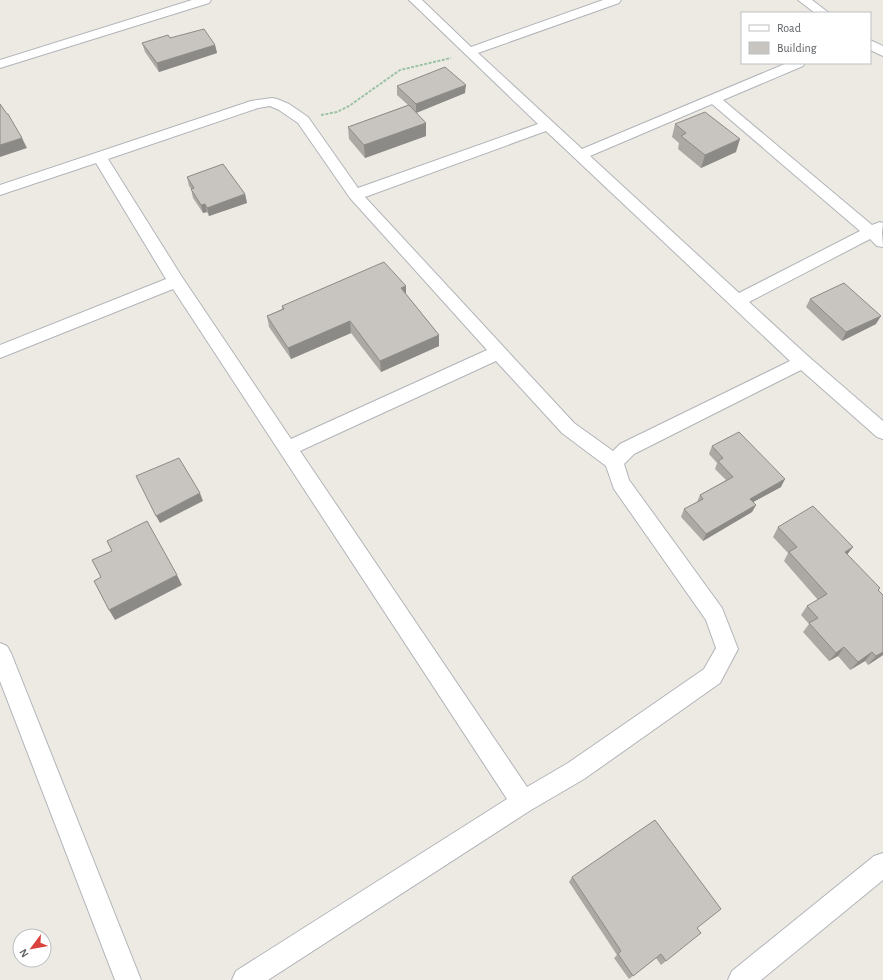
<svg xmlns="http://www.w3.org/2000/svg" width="883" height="980" viewBox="0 0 883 980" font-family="'Alegreya Sans',sans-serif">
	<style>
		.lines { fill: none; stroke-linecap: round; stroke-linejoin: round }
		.street-casing { stroke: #b1b4b8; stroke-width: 2 }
		.path { stroke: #9cc3a5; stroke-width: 2; stroke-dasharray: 3 1.5; stroke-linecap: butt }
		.street { fill: #fff; fill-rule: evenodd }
		.wall { fill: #aca9a5 }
		.shaded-wall { fill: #8c8a86 }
		.building { fill: #c8c5c0; stroke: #8c8a86 }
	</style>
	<rect width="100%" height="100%" fill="#edeae4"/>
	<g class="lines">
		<g class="street-casing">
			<path id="street" d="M192,0H211L209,3L0,68V60Z
				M409,0H422L471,47L603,0H621L619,3L478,53L582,149L787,63H805L803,66L723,100L872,225L880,222L883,223L882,233L883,247L877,246L870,239L749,302L809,357L883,421V439L877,437L801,370L634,454L624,464L629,480L722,608L738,649L720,683L584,779L531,810L268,980H232L236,971L507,799L173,289L0,358V345L166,279L96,163L0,195V185L251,101L272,98L277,99L289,104L308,117L358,188L538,124ZM712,104L860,231L739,293L590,156ZM270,106L279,110L298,123L350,198L487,350L291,439L182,277L108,159L258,108ZM546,131L790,361L620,444L613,451L574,423L365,197ZM496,361L562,433L606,466L614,489L706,620L716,648L704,669L568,763L527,787L300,451Z
				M798,0H812L829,13H815Z
				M870,40L883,46V56L870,50Z
				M0,643L7,646L11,653L141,980H115L0,681Z
				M883,853V880L761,980H728L732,971L874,856Z"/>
		</g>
		<path class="path" d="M321,115L337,112L349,106L400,70L451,58"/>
		<use href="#street" class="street"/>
	</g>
	<path class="wall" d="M170,38L215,45L217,53L159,72L145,52L142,43Z
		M397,86L465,93L416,113L426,123V136L365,158L349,139L348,127L408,105L397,95Z
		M675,124L736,152L701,168L678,149L679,143L672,137Z
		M187,177L245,194L247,203L209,216L207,212L203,213L193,198L191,189L189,186Z
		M406,286V294L439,335V346L381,372L351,333L291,359L269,327L267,316L282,309V306Z
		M810,299L876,324L842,341L806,307Z
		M712,446L781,487L753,502L756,505L752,512L703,541L681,517L684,509L697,502L700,495L726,480L715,469L717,463L709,454Z
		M778,527L853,547L847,554L878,591L883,655L868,665L865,661L850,670L838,656L829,661L803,632L809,624L801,615L807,606L818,600L784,561L788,553L773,537Z
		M572,877L697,928L666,961L661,965L656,958L629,979L614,958L617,955L569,882Z"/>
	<path class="shaded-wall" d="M215,45L217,53L159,72L157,63Z
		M466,85L465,93L416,113V104Z
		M426,123V136L365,158L364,145Z
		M22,138L27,148L0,157V145Z
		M740,139L736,152L701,168L705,155Z
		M245,194L247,203L209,216L207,208Z
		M205,204L207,212L203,213L201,205Z
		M406,286V298L401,288Z
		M881,316L876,324L842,341L846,332Z
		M350,321L351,333L291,359L288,348Z
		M439,335V346L381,372L380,361Z
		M785,479L781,487L746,506L750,499Z
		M200,493L203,501L160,523L156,516Z
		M756,505L752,512L703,541L706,534Z
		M853,547L846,556L845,552Z
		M177,575L182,585L115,620L109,610Z
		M844,647L838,656L829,661L836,653Z
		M872,652L865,661L850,670L858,662Z
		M883,652V655L868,665L876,656Z"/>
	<path class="building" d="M204,29L215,45L157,63L142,43L168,35L170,38Z
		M445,67L466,85L416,104L397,86Z
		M0,104L7,114H8L22,138L0,145Z
		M409,105L426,123L364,145L348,127Z
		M705,112L740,139L705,155L681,136L686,133L675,124Z
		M223,164L245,194L207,208L205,204L201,205L191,189L194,188L187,177Z
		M384,262L406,286L401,288L439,335L380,361L350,321L288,348L267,316L284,309L282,306Z
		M844,283L881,316L846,332L810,299Z
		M739,432L785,479L750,499L756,505L706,534L684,509L703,499L700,495L733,477L718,461L723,458L712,446Z
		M179,458L200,493L156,516L136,476Z
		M813,506L853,547L845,552L880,588L878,590L883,595V652L876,656L872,652L858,662L844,647L836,653L809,623L818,618L807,606L827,594L789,552L797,547L778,527Z
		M147,521L177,575L109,610L94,581L101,577L92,560L112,551L107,541Z
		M655,820L721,909L697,928L701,933L666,961L661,954L633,976L618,954L621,951L572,877Z"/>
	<rect x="741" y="12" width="130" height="52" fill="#ffffff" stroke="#bebfc1"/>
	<rect x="749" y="25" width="20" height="6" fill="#ffffff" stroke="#bebfc1"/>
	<text x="777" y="32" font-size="12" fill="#5c5f63">Road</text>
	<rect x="749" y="42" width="20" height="12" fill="#c8c5c0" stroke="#bebfc1"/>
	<text x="777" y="52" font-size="12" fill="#5c5f63">Building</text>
	<g transform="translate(32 948) rotate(238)"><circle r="19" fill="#ffffff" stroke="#bebfc1"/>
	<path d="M0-3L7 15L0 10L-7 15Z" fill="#da433d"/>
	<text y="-6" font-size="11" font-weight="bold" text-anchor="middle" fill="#5c5f63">N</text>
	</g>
</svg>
